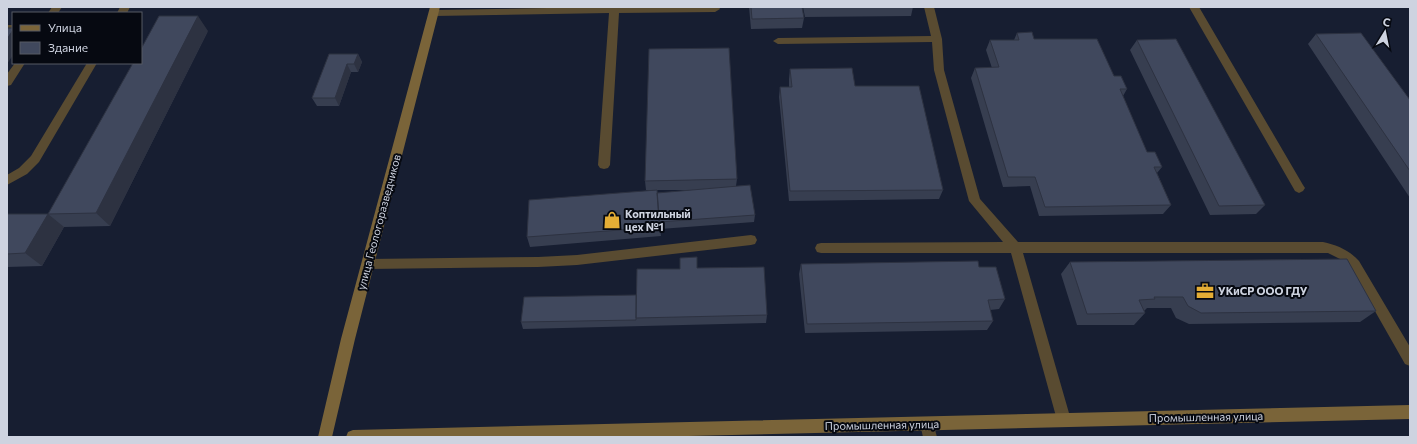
<svg xmlns="http://www.w3.org/2000/svg" width="1417" height="444" viewBox="0 0 1417 444" font-family="Commissioner,sans-serif">
	<style>
		.lines { fill: none; stroke-linecap: round; stroke-linejoin: round }
		.lane { fill: #594b31; fill-rule: evenodd }
		.secondary { fill: #7a6439; fill-rule: evenodd }
		.wall { fill: #373e50 }
		.shaded-wall { fill: #2d3241 }
		.building { fill: #40485d; stroke: #2d3241 }
		.labels { text-anchor: middle; stroke-width: 4; stroke-linejoin: round; paint-order: stroke }
		.poi-label { font-size: 11px; font-weight: bold; fill: #ced3e0; stroke: #060911; text-anchor: start }
		.street-label { font-size: 11px; fill: #ced3e0; stroke: #060911 }
	</style>
	<rect width="100%" height="100%" fill="#171e31"/>
	<g class="lines">
		<path class="lane" d="M52,7H62L58,13H48Z
			M120,7H130L127,13H117Z
			M600,7H719L720,9L715,12L619,13L610,165L608,168L604,169L600,168L598,165L609,13L434,16L429,13L434,10Z
			M924,7H934L942,39L944,70L980,199L1018,242H1323C1337,245 1349,250 1359,261L1410,347V366L1405,364L1351,269L1340,259L1328,253H1023L1071,420L1069,425L1064,427L1059,425L1057,420L1011,253H821L817,252L815,248L817,244L821,243L1003,242L969,201L934,70L932,42L778,44L773,41L778,38L931,36Z
			M1189,7H1199L1303,185L1305,188L1303,191L1299,193L1295,191Z
			M7,25H13V31H7Z
			M15,63H25L11,85L7,86V74Z
			M87,63H97L39,162L27,174L7,185V175L19,168L31,156Z
			M751,235L755,236L757,240L755,244L751,245L577,265L538,267L368,269L364,268L362,264L364,260L368,259L538,257L577,255Z
			M927,417L932,419L937,437H923L920,424L922,419Z"/>
		<path class="secondary" d="M430,7H440L355,339L332,437H318L341,339Z
			M1410,405V419L646,437H346L348,432L353,430Z"/>
	</g>
	<path class="wall" d="M749,7H802L804,18L802,28L751,29Z
		M803,7H913L911,16L805,17Z
		M208,31L110,226L64,227L42,266L7,267V214H48Z
		M1017,33L1034,39L1114,76L1127,89L1123,96L1147,152L1162,167L1157,173L1171,205L1163,214L1039,216L1030,186L1003,187L971,78L975,68H992L986,50L990,40H1014Z
		M1316,34L1410,100V198L1308,44Z
		M1137,40L1265,205L1256,214L1210,215L1130,50Z
		M358,54L362,62L358,72H351L339,106H317L312,98Z
		M790,69L855,86L943,190L939,199L789,201L779,97L780,87H789V79Z
		M737,179L736,186L755,215L754,222L660,229L661,236L530,247L527,237L657,193L697,190H646L645,181Z
		M1070,262L1376,311L1360,322L1189,324L1176,318L1171,308H1147L1144,311L1145,313L1134,325H1077L1061,274Z
		M801,264L979,267L1005,299L999,309L990,310L993,321L987,330L805,333L799,274Z
		M697,268L767,315L766,323L523,329L521,322L636,295Z"/>
	<path class="shaded-wall" d="M198,16L208,31L110,226L96,213Z
		M13,30V55L7,64V39Z
		M358,54L362,62L358,72L354,64Z
		M347,64L351,72L339,106L335,98Z
		M48,214L64,227L42,266L25,253Z"/>
	<path class="building" d="M751,7H802L804,18L752,19Z
		M159,16H198L96,213L48,214L133,63H141V49Z
		M7,28H13V30L7,39Z
		M1032,32L1034,39H1097L1114,76H1121L1127,89H1120L1147,152H1155L1162,167H1154L1171,205L1045,207L1035,177H1008L975,68L999,67L990,40H1019L1017,33Z
		M1361,33L1410,100V171L1316,34Z
		M1176,39L1265,205L1219,206L1137,40Z
		M729,48L737,179L645,181L649,49Z
		M329,54H358L354,64H347L335,98H312Z
		M852,68L855,86H919L943,190L790,191L780,87H792L790,69Z
		M750,185L755,215L659,222L657,193Z
		M657,190L660,227L527,237L529,200Z
		M7,214H48L25,253L7,254Z
		M697,257V268L764,267L767,315L636,318L637,269H680V258Z
		M1347,259L1376,311L1201,313L1188,306L1183,297H1154L1155,299L1139,300L1145,313L1087,314L1070,262Z
		M978,261L979,267H996L1005,299L988,300L993,321L807,324L801,264Z
		M636,295V320L521,322L524,297Z"/>
	<defs>
		<g id="shop-bare" transform="scale(1.38)"><path d="M-5-2.5h2.3a2.7 3.5 0 0 1 5.4 0H5L5.5 6h-11ZM-1.5-2.5h3a1.5 2.3 0 0 0-3 0Z" fill="#e4ad35" stroke="#060911" stroke-width="2.5" paint-order="stroke"/></g>
		<g id="office-bare" transform="scale(1.38)"><path d="M-6-3h4V-5.5h4V-3h4V5H-6ZM-1-4.5V-3h2v-1.5ZM-6 0V1H6V0Z" fill="#e4ad35" stroke="#060911" stroke-width="2.5" paint-order="stroke"/></g>
	</defs>
	<g fill-rule="evenodd">
		<use href="#shop-bare" x="612" y="220"/>
		<use href="#office-bare" x="1205" y="291"/>
	</g>
	<g class="labels">
		<g class="poi-label">
			<text x="625" y="218">Коптильный<tspan x="625" dy="13">цех №1</tspan></text>
			<text x="1218" y="295">УКиСР ООО ГДУ</text>
		</g>
		<g class="street-label">
			<text transform="translate(379 222) rotate(-75)" y="4">улица Геологоразведчиков</text>
			<text transform="translate(1206 417) rotate(-1)" y="4">Промышленная улица</text>
			<text transform="translate(882 425) rotate(-1)" y="4">Промышленная улица</text>
		</g>
	</g>
	<rect width="1417" height="444" fill="none" stroke="#ced3e0" stroke-width="16"/>
	<rect x="12" y="12" width="130" height="52" fill="#060911" stroke="#565a64"/>
	<rect x="20" y="25" width="20" height="6" fill="#7a6439" stroke="#565a64"/>
	<text x="48" y="32" font-size="12" fill="#ced3e0">Улица</text>
	<rect x="20" y="42" width="20" height="12" fill="#40485d" stroke="#565a64"/>
	<text x="48" y="52" font-size="12" fill="#ced3e0">Здание</text>
	<g transform="translate(1385 32) rotate(10)" stroke="#060911" stroke-width="3" paint-order="stroke">
	<path d="M0-3L7 15L0 10L-7 15Z" fill="#ced3e0"/>
	<text y="-6" font-size="11" font-weight="bold" text-anchor="middle" fill="#ced3e0">С</text>
	</g>
</svg>
